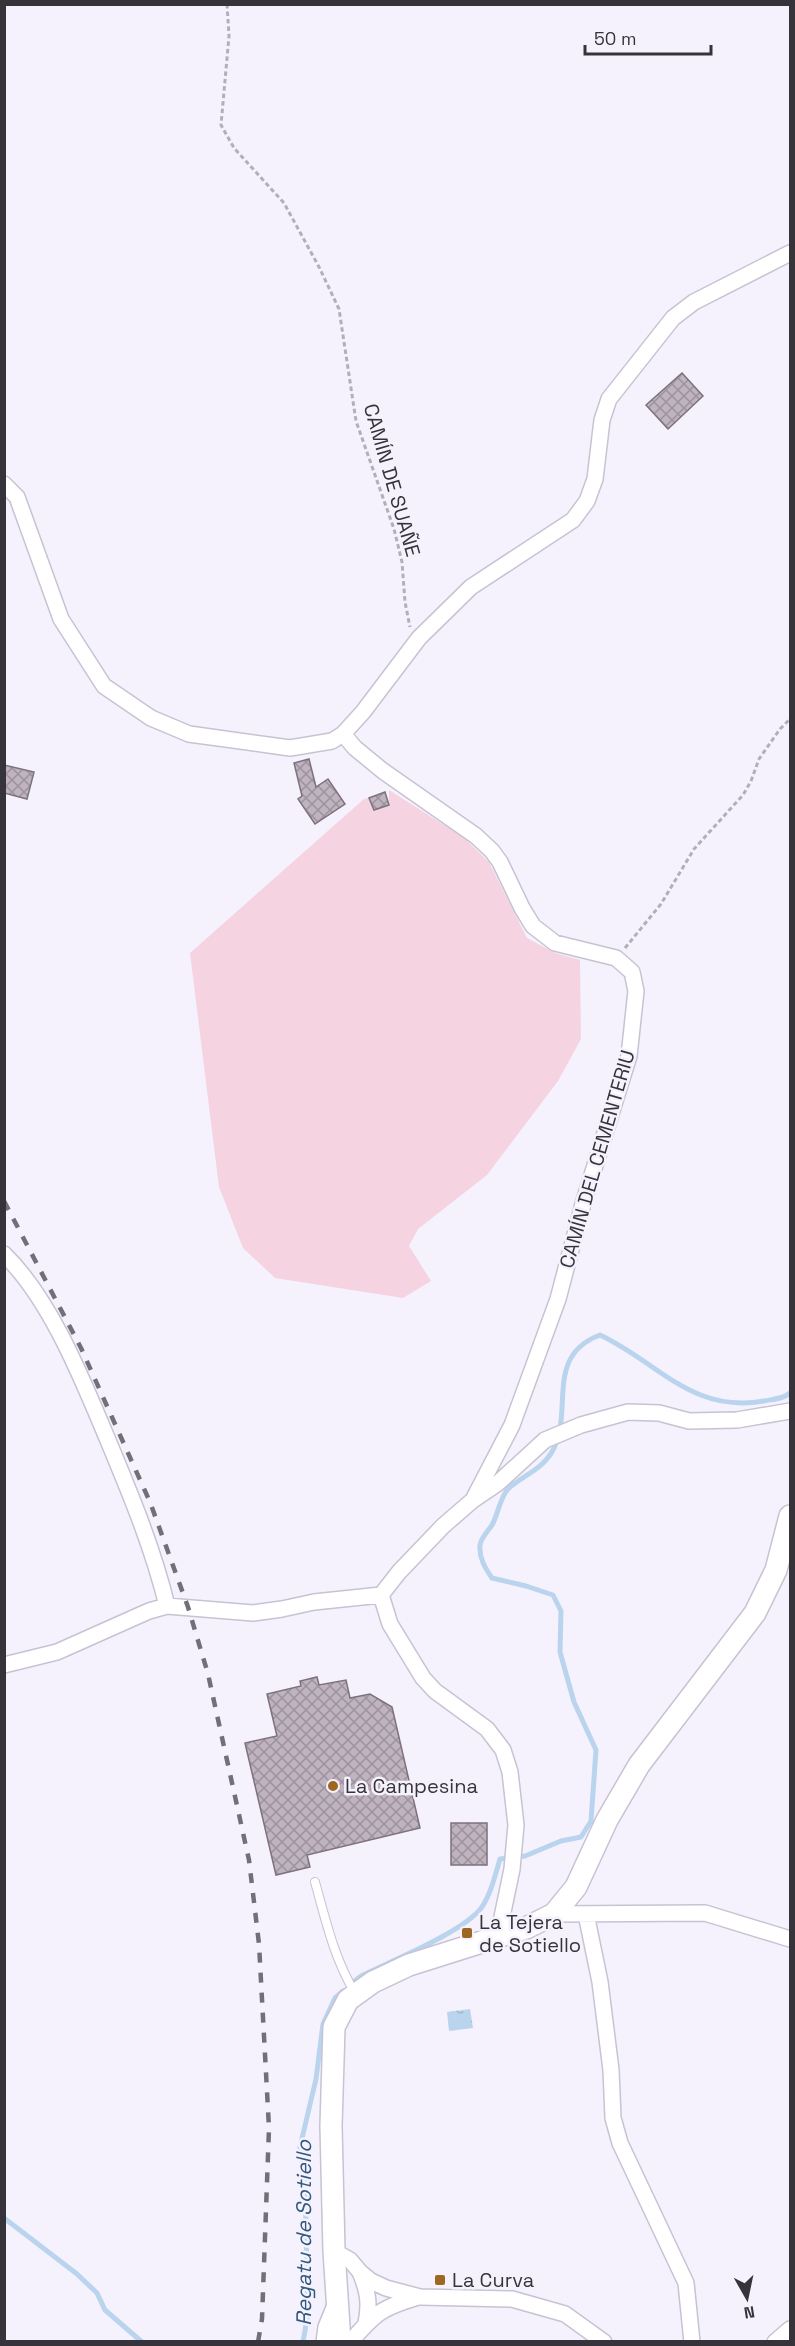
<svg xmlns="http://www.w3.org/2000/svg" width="795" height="2346" viewBox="0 0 795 2346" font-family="'Space Grotesk',sans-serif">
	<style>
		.grass { fill: #f5d3e1 }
		.water { fill: url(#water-ripples) }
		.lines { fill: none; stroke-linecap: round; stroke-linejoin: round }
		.stream { stroke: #bad4ee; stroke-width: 5 }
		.building { fill: url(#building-cross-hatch); stroke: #7c727d; stroke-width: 1.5 }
		.lane-casing { stroke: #c7c3d2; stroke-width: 10 }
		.street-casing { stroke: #c7c3d2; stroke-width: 18 }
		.secondary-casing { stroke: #c7c3d2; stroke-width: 24 }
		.path { stroke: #b1afb9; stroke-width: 3; stroke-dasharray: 4.5 3; stroke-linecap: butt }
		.lane { stroke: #fff; stroke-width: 8 }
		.street { stroke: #fff; stroke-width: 15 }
		.secondary { stroke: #fff; stroke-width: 21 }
		.rail { stroke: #716f77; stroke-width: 4.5; stroke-dasharray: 10 10; stroke-linecap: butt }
		.poi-dot { fill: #9d6621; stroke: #f5f2fe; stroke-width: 2 }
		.labels { text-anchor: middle; stroke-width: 5; stroke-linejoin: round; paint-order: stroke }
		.street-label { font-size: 20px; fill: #36343a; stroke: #f5f2fe }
		.poi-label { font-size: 20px; fill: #36343a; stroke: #f5f2fe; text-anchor: start }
		.water-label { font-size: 21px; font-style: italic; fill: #325a7f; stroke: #f5f2fe }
	</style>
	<defs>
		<pattern id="water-ripples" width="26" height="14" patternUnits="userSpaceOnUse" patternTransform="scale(1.5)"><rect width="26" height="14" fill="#bad4ee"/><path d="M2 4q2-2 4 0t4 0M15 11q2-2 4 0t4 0" fill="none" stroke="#a0b7cd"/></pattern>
		<pattern id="building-cross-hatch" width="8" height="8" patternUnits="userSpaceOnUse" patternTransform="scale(1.5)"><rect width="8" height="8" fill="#bfb3bf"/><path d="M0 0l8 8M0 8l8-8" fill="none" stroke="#9c929c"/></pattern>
	</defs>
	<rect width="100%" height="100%" fill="#f5f2fe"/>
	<path class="grass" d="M389,790L463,837L489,862L527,938L555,953L580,960L581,1039L558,1081L487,1175L418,1229L409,1246L431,1281L403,1298L275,1278L243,1248L219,1187L190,953L364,799L369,798L374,810L389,805Z"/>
	<path class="water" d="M470,2009L473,2028L449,2031L447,2012Z"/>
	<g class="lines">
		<path class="stream" d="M350,1985L361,1976C391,1961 464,1932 482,1907C491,1893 495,1876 500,1859L525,1856L561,1841L581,1837L591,1821L596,1750L574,1702L560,1652L561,1611L553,1595L526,1586L492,1578C485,1568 479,1558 480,1545C481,1538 488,1531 492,1525C498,1515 500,1496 509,1488C524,1475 543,1469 553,1450C574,1410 544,1356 600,1335C658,1362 692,1414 764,1401C774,1399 783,1399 790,1393
			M4,2218L77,2274L97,2293L105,2310L142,2342
			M303,2342L307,2319V2274L305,2183L300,2147L316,2079L323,2024L335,1998L343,1991"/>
	</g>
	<path class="building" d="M682,373L703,396L668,429L646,405Z
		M309,759L316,787L328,779L345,804L315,824L298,799L302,796L294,763Z
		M4,765L34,772L27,799L4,793Z
		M385,792L389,805L374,810L369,798Z
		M317,1677L319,1685L346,1680L350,1698L370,1694L392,1707L420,1828L307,1855L310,1867L276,1875L245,1743L277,1736L267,1694L301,1686L300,1681Z
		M451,1823H487V1865H451Z"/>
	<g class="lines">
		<g class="lane-casing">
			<path id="lane" d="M315,1882C326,1921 334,1958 355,1993"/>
		</g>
		<g class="street-casing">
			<path id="street" d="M4,484L17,497L61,619L104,686L151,718L189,734L290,748L332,741L343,734L363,712L419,638L471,587L573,520L587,501L595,479L602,420L609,399L673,318L694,302L790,253
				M343,734L355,748L383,771L476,836L492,851L500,862L522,908L533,926L555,943L616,958L632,972L636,991L629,1056L583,1204L558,1299L512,1425L473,1500
				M4,1254C51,1300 82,1379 107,1438C130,1493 153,1548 167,1606
				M381,1595L399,1572L443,1526L473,1500L498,1483L545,1440L581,1425L628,1412L659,1413L689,1421L737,1420L790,1411
				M381,1595L390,1624L423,1678L435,1691L487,1729L503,1750L510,1772L516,1825L512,1869L498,1936
				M4,1665L57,1652L149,1611L167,1606L253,1613L282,1609L314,1602L381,1595
				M554,1914L705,1913L790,1939
				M586,1914L600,1982L611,2070L613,2118L620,2143L686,2283L692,2342
				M334,2251L350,2260L360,2272L371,2281L386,2288L420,2297L512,2299L565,2314L604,2342
				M360,2272C368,2291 370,2304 366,2323
				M324,2342L326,2327L335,2305
				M348,2342L353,2339C376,2312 384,2307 418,2297
				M775,2342L790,2329"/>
		</g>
		<g class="secondary-casing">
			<path id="secondary" d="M340,2342L334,2251L331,2126L334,2027L348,2000L373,1982L409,1965L526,1928L554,1914L576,1887L607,1820L639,1765L755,1613L776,1570L790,1516"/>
		</g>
		<path class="path" d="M227,4L229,36L221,125L234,148L284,203L319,267L339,309L356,421L394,529L402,562L405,602L410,627
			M625,948L661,904L694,849L743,795L751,781L759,759L780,729L790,719"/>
		<use href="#lane" class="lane"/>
		<use href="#street" class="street"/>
		<use href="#secondary" class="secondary"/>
		<path class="rail" d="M4,1201L81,1348L150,1502L188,1607L208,1674L249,1860L259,1944L269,2128L262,2319L258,2342"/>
	</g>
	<g class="poi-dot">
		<circle cx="333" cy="1786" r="6"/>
		<rect x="461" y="1927" width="12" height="12" rx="3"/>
		<rect x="434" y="2274" width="12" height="12" rx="3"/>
	</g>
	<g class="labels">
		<g class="street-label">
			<text transform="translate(392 480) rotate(74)" y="7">CAMÍN DE SUAÑE</text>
			<text transform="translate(597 1159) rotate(-74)" y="7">CAMÍN DEL CEMENTERIU</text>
		</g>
		<g class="poi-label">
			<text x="345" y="1793">La Campesina</text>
			<text x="479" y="1929">La Tejera<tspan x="479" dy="23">de Sotiello</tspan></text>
			<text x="452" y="2287">La Curva</text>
		</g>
		<g class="water-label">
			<text transform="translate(304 2233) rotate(-90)" y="7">Regatu de Sotiello</text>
		</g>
	</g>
	<rect width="795" height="2346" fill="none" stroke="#36343a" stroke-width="12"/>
	<g transform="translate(747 2298) rotate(171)" stroke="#f5f2fe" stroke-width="4.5" paint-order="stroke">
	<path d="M0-4.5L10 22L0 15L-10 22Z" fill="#36343a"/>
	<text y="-9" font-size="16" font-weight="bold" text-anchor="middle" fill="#36343a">N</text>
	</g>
	<path d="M585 45v9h126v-9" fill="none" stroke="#36343a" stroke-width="3"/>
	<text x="594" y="45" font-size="18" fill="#36343a" stroke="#f5f2fe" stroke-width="4.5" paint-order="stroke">50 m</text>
</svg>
